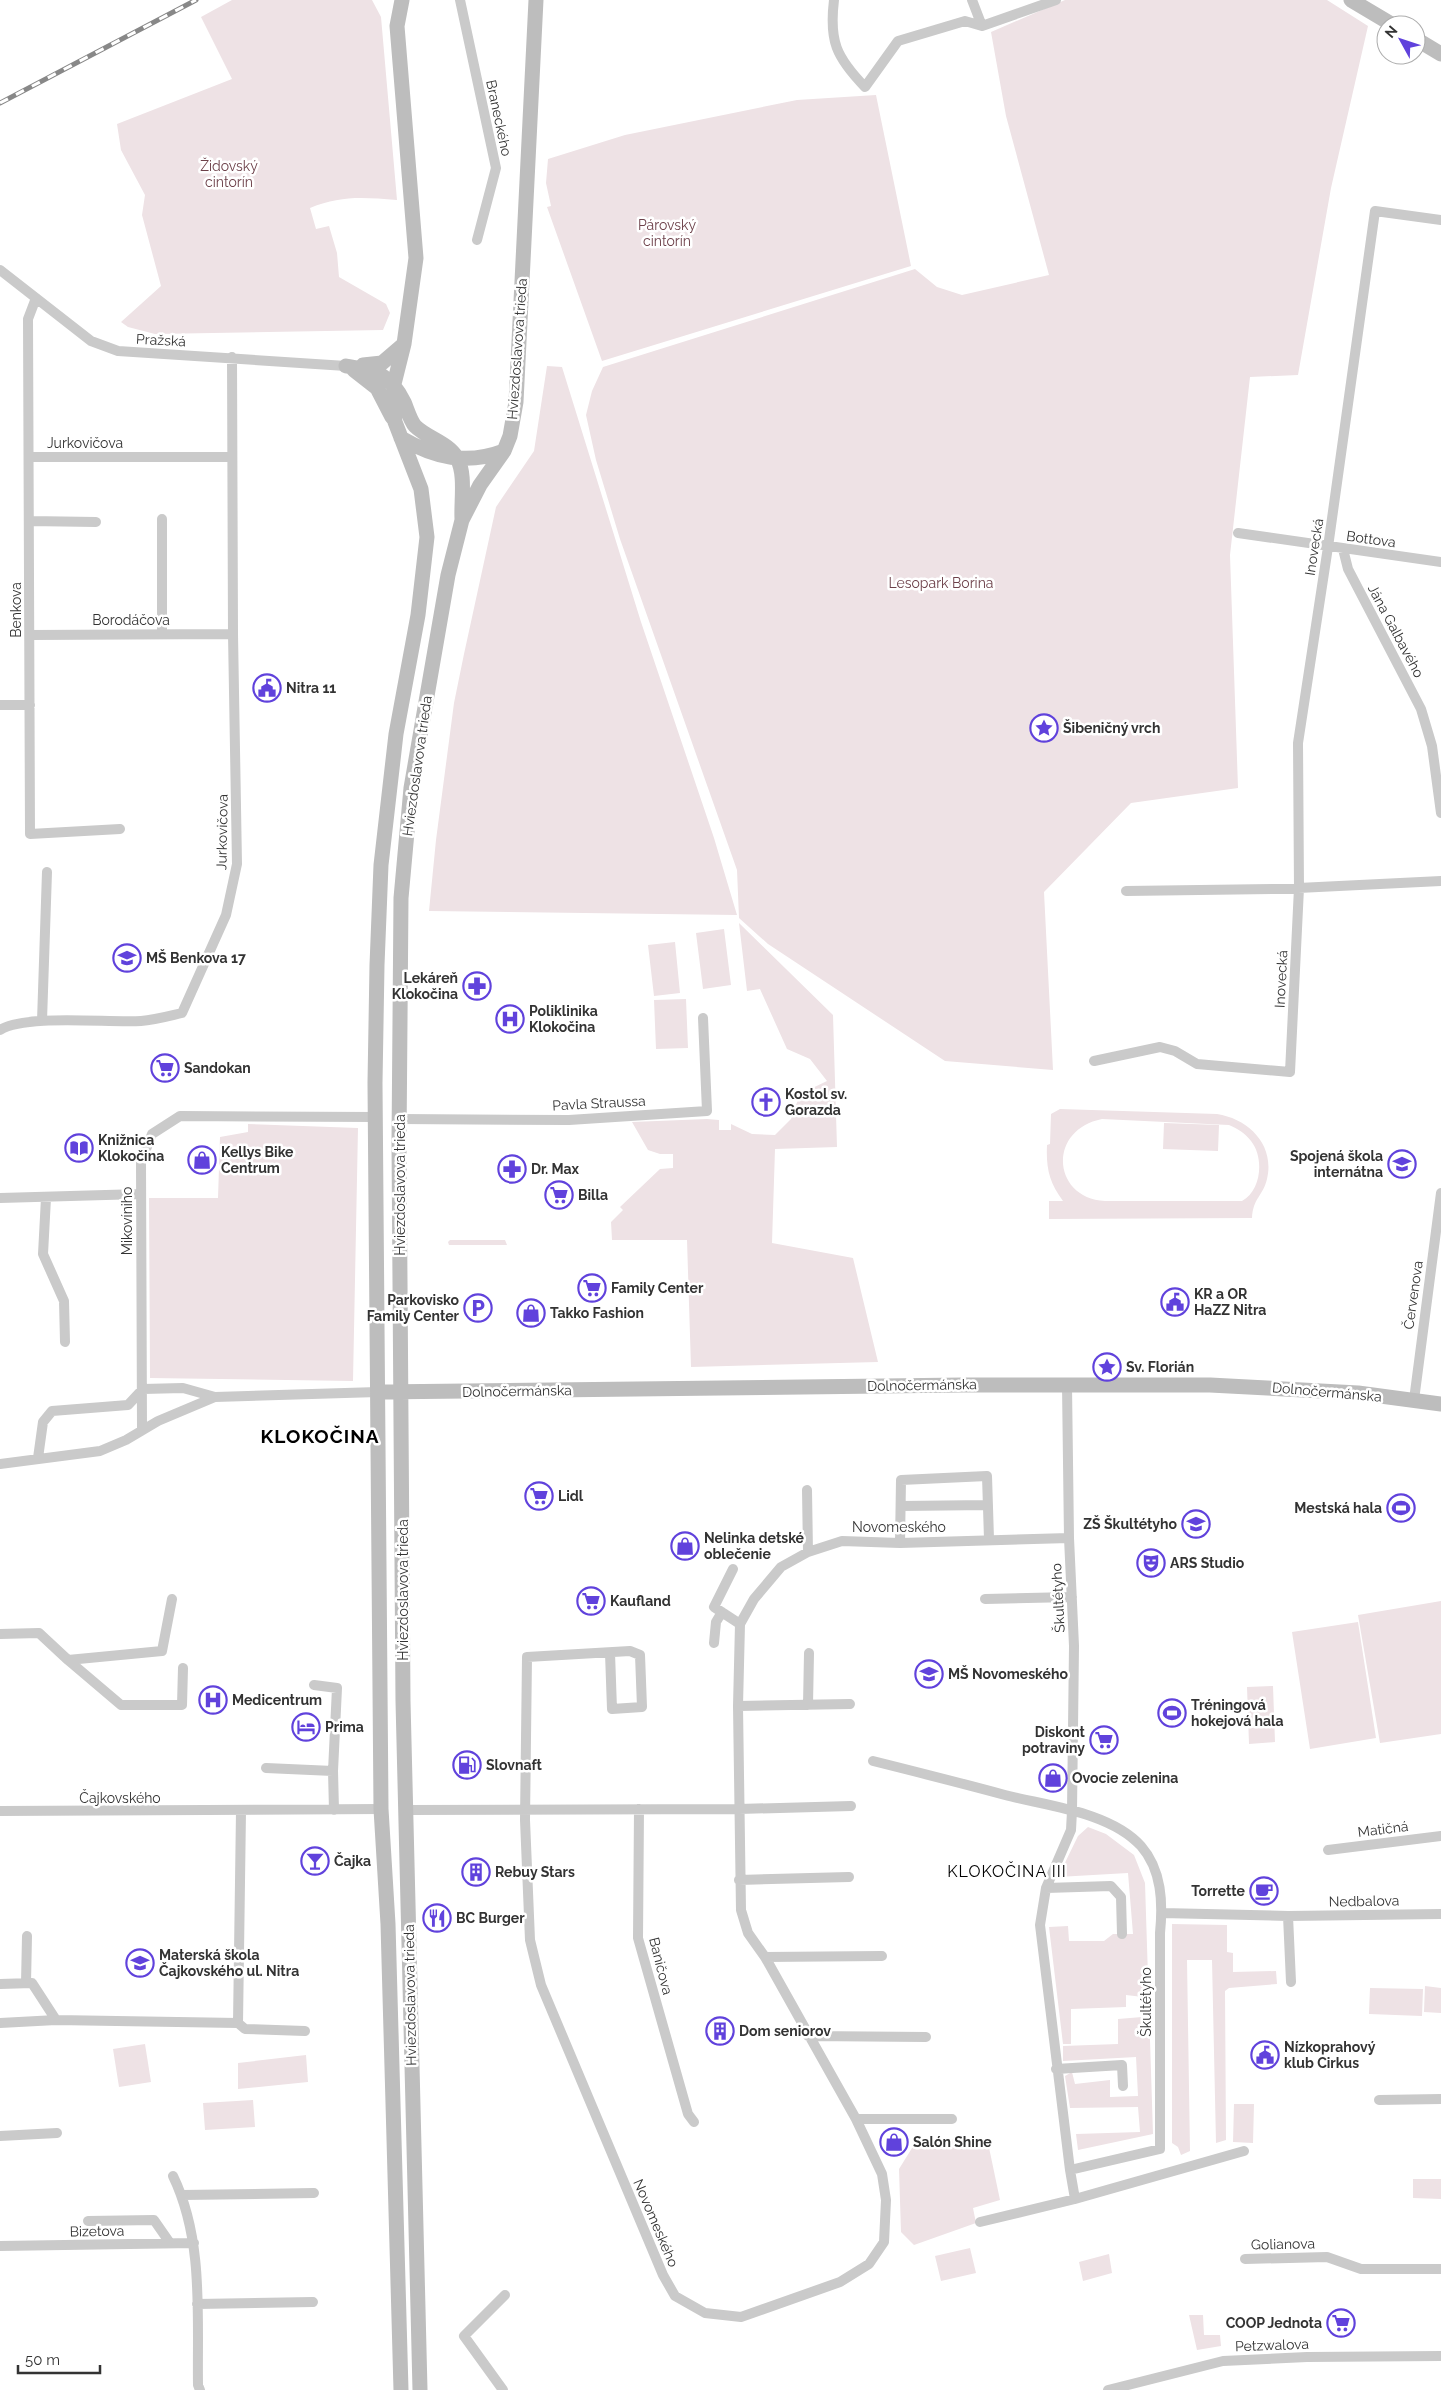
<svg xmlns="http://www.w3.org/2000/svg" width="1441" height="2390" viewBox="0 0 1441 2390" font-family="Raleway,sans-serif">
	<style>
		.green { fill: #eee2e5; fill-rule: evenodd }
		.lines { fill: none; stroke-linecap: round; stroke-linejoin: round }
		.street { stroke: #cacaca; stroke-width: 10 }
		.secondary { stroke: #bdbdbd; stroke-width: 15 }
		.rail-casing { stroke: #888; stroke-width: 5 }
		.rail { stroke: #fff; stroke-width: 3; stroke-dasharray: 9; stroke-linecap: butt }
		.labels { text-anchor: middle; stroke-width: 5; stroke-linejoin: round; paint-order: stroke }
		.street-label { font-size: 14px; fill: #333; stroke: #fff }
		.park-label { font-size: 14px; fill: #6d414a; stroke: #fff }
		.poi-label { font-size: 14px; font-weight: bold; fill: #333; stroke: #fff; text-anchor: start }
		.quarter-label { font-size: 16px; letter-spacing: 1px; fill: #000; stroke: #fff }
		.district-label { font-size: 19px; font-weight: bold; letter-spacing: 1px; fill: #000; stroke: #fff }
	</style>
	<rect width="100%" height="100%" fill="#fff"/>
	<path class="green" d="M232,0H372L381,17L397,200C360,197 340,196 310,208L316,229L329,226L337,253L339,277L386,304L390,313L383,330L155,334L128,327L121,322L161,286L142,215L145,195L121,150L117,124L232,79L201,17Z
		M1065,0H1327L1368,26L1331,188L1298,375L1250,377L1230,555L1238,788L1131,803L1044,892L1053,1070L945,1061L768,944L739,918L737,870L620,539L596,460L586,415L592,391L603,367L915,269L937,287L962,295L1049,275L1006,116L991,32Z
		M876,95L911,266L602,361L547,207L551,206L546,183L548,159L625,135L797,100Z
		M547,366L562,367L641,622L714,838L737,915L429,911L436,840L454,703L464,654L496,507L534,451Z
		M739,923L833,1015L837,1147L775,1149L772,1243L853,1258L878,1362L691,1367L687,1240H612L611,1222L623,1210L620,1207L660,1169L673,1168V1154H660L648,1150L632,1122L707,1119L719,1120V1130H731V1124L752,1134L775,1135L791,1119L800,1094L827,1081L810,1059L787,1049L760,989L747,991Z
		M724,929L731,985L703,989L696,933Z
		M675,942L680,993L654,996L648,945Z
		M686,999L688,1048L656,1049L654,1000Z
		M1060,1109L1217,1114C1249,1119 1275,1145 1267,1179C1263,1196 1253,1198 1252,1218L1049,1219V1201H1063C1049,1182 1046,1168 1047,1145L1050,1144L1051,1114ZM1102,1119L1229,1125C1238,1129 1245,1133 1251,1141C1264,1157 1262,1190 1242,1201H1105C1052,1198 1047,1130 1102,1119Z
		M1164,1123L1219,1125L1218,1151L1163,1149Z
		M248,1124L358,1128L353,1381L150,1378L149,1198H218L220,1137L248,1132Z
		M450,1240H505L507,1245H449L448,1242Z
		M1441,1601V1734L1380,1743L1358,1615Z
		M1358,1622L1376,1738L1310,1749L1292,1632Z
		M1273,1686L1275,1742L1249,1744L1247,1687Z
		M1088,1827L1106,1834L1134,1855L1145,1883L1153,2134L1078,2150L1076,2134L1140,2132L1138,2107L1070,2108L1065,2076L1072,2072L1075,2084L1110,2080V2097L1138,2096L1136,2057L1063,2061V2046L1118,2044V2019L1142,2017L1143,1997L1126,1995V2007L1071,2009V2044H1063L1049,1927L1068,1926L1069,1941H1104L1113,1934H1133L1128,1873L1058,1877L1078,1836Z
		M1172,1924L1227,1925V1952L1233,1953V1972L1276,1971L1277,1984L1229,1988L1225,1991L1226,2140L1216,2143L1212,1960H1187L1190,2151L1181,2155L1178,2147L1172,2143Z
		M1425,1986L1441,1988V2013L1424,2012Z
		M1370,1988L1423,1989L1422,2016L1369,2014Z
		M145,2044L151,2082L119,2087L113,2049Z
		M306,2055L308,2082L238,2089V2063Z
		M253,2100L255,2127L205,2130L203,2103Z
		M1234,2104H1254L1253,2143L1233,2142Z
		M987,2138L1000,2200L973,2208L976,2223L914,2245L901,2232L899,2169L917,2140Z
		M1413,2179H1441V2199L1413,2198Z
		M970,2248L976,2273L941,2281L935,2256Z
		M1109,2254L1112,2273L1083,2281L1079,2262Z
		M1189,2315H1203L1204,2335H1220L1221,2346L1197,2350Z"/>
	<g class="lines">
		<path class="street" d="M460,0L496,168L477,240
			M834,0C829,41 836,57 865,87L898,41L965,21L982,26L1056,0
			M972,0L982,26
			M0,270L91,341L118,351L346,366
			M36,298L28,319L30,834L120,829
			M29,457H232
			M162,519V634
			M29,521L96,522
			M1238,533L1441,562
			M1343,549L1348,569L1421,709L1432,746L1441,813
			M30,635L233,634
			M0,705H30
			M1126,891L1278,889L1441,881
			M42,1021L47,872
			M0,1030C26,1014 107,1023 141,1021C155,1020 169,1016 182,1013L226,915L237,864L233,634L232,357
			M1094,1061L1160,1047L1175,1051L1197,1064L1290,1072L1299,888L1298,743L1328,547L1375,211L1441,220
			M399,1119L569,1120L707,1111L703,1018
			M0,1198L141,1194
			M46,1198L43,1254L64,1301L65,1342
			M1414,1400L1441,1193
			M142,1430L141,1162L152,1134L180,1116L376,1117
			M38,1458L43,1422L52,1411L128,1405L143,1389L183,1388L215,1397L378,1392
			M0,1464L100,1451L126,1440L158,1421L215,1397
			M807,1490L808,1552
			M901,1506L988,1505
			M900,1543L901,1480L987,1476L989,1539
			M733,1569L714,1607L740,1624
			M985,1599L1072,1597
			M0,1634L39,1633L68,1660L162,1651L172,1599
			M714,1643L716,1622L722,1612
			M610,1653L612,1709L642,1707L640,1655L630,1651L527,1657L525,1820L530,1940L541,1985L663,2275L675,2296L705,2313L741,2317L840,2282L869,2264L884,2242L886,2200L882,2174L856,2119L765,1957L748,1933L741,1910L738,1706L740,1624L754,1599L781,1567L808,1552L842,1541L900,1543L1069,1538
			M68,1660L121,1705H182L183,1668
			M314,1685L337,1688L333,1771L334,1810
			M808,1705L809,1653
			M738,1706L850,1704
			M873,1761C917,1772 961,1783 1005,1795C1048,1806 1110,1812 1141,1846C1162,1870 1163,1903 1160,1933V2149L1070,2170L1040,1925L1046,1888L1071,1830L1072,1811L1074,1646L1069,1538L1067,1385
			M266,1768L333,1771
			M639,1809L638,1938L688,2114L694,2122
			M406,1810L739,1809L851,1806
			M0,1811L381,1809
			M1328,1850L1441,1836
			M739,1880L849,1877
			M1046,1888L1111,1886L1121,1897L1122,1934
			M1162,1913L1288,1916L1441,1914
			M1288,1916L1291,1982
			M765,1957L882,1956
			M26,1983L27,1936
			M0,1984L32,1983L56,2020
			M0,2023L56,2020L238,2023L241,1811
			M238,2023L245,2029L305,2031
			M808,2036L926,2037
			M1056,2069L1122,2065L1123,2086
			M1379,2100L1441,2099
			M856,2119H952
			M0,2136L57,2133
			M1070,2170L1075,2199L1244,2151
			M173,2176C204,2240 197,2316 198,2385L200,2390
			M182,2195L314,2193
			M88,2221L154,2220L170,2243
			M980,2222L1075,2199
			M0,2246L194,2243
			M1245,2259L1327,2257L1361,2269H1441
			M197,2304L313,2302
			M503,2390L464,2336L505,2295
			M1108,2390L1223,2361L1307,2357L1441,2356"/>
		<path class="secondary" d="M1351,0L1393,25
			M1416,39L1441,54
			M363,365L382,363L403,345
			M346,366C376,372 389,372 404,402C407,409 410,420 415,426C427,438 449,443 457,458C466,474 461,501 462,519
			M354,370L377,388L392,417
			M401,438C435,458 467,465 504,451
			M378,1392L963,1385H1210L1358,1393L1441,1404
			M401,2390L388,1924L381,1809L375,1083L377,965L381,865L396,734L418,615L427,537L421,489L395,422L393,406L394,384L404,344L416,258L397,26L402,0
			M420,2390L403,1701L399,1143L401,898L411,788L448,575L462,520L480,485L504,451L510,436L516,402L536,0"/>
		<g class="rail-casing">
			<path id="rail" d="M0,103L196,0"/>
		</g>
		<use href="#rail" class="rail"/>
	</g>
	<defs>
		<g id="civic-ring" transform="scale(1.4375)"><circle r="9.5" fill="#fff" stroke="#6042dc" stroke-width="1.5"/><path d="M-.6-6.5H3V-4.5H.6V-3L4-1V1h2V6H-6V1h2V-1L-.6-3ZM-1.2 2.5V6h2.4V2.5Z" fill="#6042dc"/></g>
		<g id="sight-ring" transform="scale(1.4375)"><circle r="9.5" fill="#fff" stroke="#6042dc" stroke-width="1.5"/><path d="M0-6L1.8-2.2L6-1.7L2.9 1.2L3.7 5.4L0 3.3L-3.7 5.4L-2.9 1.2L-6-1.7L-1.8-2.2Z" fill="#6042dc"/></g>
		<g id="school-ring" transform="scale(1.4375)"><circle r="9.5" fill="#fff" stroke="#6042dc" stroke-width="1.5"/><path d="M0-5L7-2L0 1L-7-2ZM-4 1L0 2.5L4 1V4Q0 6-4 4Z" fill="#6042dc"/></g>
		<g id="pharmacy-ring" transform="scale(1.4375)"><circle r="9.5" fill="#fff" stroke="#6042dc" stroke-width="1.5"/><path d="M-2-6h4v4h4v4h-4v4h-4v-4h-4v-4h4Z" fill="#6042dc"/></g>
		<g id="hospital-ring" transform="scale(1.4375)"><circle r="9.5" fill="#fff" stroke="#6042dc" stroke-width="1.5"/><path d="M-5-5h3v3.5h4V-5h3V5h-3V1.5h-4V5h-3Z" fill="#6042dc"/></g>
		<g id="supermarket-ring" transform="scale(1.4375)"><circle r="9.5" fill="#fff" stroke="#6042dc" stroke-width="1.5"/><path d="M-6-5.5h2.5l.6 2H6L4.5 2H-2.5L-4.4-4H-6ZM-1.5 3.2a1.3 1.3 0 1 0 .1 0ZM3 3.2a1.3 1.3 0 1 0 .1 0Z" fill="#6042dc"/></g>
		<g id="church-ring" transform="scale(1.4375)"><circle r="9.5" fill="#fff" stroke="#6042dc" stroke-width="1.5"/><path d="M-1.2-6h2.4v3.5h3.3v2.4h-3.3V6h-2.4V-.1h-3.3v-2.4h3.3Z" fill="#6042dc"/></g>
		<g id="library-ring" transform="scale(1.4375)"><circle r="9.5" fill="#fff" stroke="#6042dc" stroke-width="1.5"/><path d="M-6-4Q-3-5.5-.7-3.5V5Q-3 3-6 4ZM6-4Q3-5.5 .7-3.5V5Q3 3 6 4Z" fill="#6042dc"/></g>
		<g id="shop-ring" transform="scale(1.4375)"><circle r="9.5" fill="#fff" stroke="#6042dc" stroke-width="1.5"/><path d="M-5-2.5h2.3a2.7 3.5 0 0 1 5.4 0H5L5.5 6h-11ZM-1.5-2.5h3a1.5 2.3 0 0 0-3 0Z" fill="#6042dc"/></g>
		<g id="parking-ring" transform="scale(1.4375)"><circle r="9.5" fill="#fff" stroke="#6042dc" stroke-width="1.5"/><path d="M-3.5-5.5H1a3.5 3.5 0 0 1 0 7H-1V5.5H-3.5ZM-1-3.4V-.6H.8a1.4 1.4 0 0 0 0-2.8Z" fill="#6042dc"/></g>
		<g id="stadium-ring" transform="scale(1.4375)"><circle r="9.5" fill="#fff" stroke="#6042dc" stroke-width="1.5"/><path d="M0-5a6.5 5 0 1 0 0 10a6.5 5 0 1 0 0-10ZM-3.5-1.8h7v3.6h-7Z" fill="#6042dc"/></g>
		<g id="theatre-ring" transform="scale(1.4375)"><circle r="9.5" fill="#fff" stroke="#6042dc" stroke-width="1.5"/><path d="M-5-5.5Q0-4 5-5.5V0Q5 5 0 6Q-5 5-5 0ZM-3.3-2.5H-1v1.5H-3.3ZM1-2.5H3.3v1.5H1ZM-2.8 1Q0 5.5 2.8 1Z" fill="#6042dc"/></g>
		<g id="hotel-ring" transform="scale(1.4375)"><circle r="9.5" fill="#fff" stroke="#6042dc" stroke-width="1.5"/><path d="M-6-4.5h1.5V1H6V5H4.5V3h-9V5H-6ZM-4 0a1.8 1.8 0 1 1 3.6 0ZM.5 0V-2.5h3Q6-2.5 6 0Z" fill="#6042dc"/></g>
		<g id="fuel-ring" transform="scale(1.4375)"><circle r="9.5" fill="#fff" stroke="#6042dc" stroke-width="1.5"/><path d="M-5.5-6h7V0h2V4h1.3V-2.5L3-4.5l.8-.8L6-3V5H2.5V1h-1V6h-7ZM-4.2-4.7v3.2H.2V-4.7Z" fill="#6042dc"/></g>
		<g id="bar-ring" transform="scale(1.4375)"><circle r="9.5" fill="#fff" stroke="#6042dc" stroke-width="1.5"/><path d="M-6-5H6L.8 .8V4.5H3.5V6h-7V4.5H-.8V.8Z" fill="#6042dc"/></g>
		<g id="building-ring" transform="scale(1.4375)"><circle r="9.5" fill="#fff" stroke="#6042dc" stroke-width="1.5"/><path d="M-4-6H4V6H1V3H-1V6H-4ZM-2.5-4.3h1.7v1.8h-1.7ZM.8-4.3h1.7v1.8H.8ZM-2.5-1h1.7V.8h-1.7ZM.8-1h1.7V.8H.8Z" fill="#6042dc"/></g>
		<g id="cafe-ring" transform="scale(1.4375)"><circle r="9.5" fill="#fff" stroke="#6042dc" stroke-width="1.5"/><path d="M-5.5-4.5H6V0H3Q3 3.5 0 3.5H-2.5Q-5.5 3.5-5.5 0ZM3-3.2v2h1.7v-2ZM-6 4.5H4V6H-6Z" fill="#6042dc"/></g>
		<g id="restaurant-ring" transform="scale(1.4375)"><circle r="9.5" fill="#fff" stroke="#6042dc" stroke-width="1.5"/><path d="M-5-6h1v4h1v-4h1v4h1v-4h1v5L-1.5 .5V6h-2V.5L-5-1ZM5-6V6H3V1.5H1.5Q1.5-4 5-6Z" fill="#6042dc"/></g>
	</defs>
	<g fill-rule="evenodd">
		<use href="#civic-ring" x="267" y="688"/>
		<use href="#sight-ring" x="1044" y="728"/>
		<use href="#school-ring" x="127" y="958"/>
		<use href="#pharmacy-ring" x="477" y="986"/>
		<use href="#hospital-ring" x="510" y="1019"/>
		<use href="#supermarket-ring" x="165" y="1068"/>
		<use href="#church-ring" x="766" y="1102"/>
		<use href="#library-ring" x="79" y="1148"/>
		<use href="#shop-ring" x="202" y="1160"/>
		<use href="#school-ring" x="1402" y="1164"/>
		<use href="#pharmacy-ring" x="512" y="1169"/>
		<use href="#supermarket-ring" x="559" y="1195"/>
		<use href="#supermarket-ring" x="592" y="1288"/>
		<use href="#civic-ring" x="1175" y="1302"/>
		<use href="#parking-ring" x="478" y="1308"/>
		<use href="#shop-ring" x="531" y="1313"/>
		<use href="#sight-ring" x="1107" y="1367"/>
		<use href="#supermarket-ring" x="539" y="1496"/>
		<use href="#stadium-ring" x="1401" y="1508"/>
		<use href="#school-ring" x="1196" y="1524"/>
		<use href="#shop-ring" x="685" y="1546"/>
		<use href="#theatre-ring" x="1151" y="1563"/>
		<use href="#supermarket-ring" x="591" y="1601"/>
		<use href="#school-ring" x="929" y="1674"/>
		<use href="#hospital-ring" x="213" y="1700"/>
		<use href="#stadium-ring" x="1172" y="1713"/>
		<use href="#hotel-ring" x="306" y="1727"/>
		<use href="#supermarket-ring" x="1104" y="1740"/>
		<use href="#fuel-ring" x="467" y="1765"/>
		<use href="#shop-ring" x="1053" y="1778"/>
		<use href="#bar-ring" x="315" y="1861"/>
		<use href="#building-ring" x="476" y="1872"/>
		<use href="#cafe-ring" x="1264" y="1891"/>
		<use href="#restaurant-ring" x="437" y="1918"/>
		<use href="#school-ring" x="140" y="1963"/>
		<use href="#building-ring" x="720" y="2031"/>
		<use href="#civic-ring" x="1265" y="2055"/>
		<use href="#shop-ring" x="894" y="2142"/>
		<use href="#supermarket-ring" x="1341" y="2323"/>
	</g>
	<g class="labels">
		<g class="street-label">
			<text transform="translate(499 118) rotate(78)" y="5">Braneckého</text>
			<text transform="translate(161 340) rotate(3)" y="5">Pražská</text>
			<text transform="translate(517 349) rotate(-86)" y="5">Hviezdoslavova trieda</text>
			<text x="85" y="448">Jurkovičova</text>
			<text transform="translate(1371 539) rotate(8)" y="5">Bottova</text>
			<text transform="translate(1314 547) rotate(-81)" y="5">Inovecká</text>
			<text transform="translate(16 610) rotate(-90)" y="5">Benkova</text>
			<text x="131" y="625">Borodáčova</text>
			<text transform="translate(1396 631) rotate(62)" y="5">Jána Galbavého</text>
			<text transform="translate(417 766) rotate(-82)" y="5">Hviezdoslavova trieda</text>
			<text transform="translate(222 832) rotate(-89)" y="5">Jurkovičova</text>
			<text transform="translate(1281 979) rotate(-87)" y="5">Inovecká</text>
			<text transform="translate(599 1103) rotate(-3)" y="5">Pavla Straussa</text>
			<text transform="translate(400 1185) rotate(-90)" y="5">Hviezdoslavova trieda</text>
			<text transform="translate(127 1221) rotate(-90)" y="5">Mikovíniho</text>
			<text transform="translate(1413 1295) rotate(-82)" y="5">Červenova</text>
			<text transform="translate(922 1385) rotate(-1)" y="5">Dolnočermánska</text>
			<text transform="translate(517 1391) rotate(-1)" y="5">Dolnočermánska</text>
			<text transform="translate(1327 1392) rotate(5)" y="5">Dolnočermánska</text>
			<text x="899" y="1532">Novomeského</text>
			<text transform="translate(403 1590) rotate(-90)" y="5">Hviezdoslavova trieda</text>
			<text transform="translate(1058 1598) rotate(-93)" y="5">Škultétyho</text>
			<text x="120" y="1803">Čajkovského</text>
			<text transform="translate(1383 1829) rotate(-7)" y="5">Matičná</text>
			<text transform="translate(1364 1901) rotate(-1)" y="5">Nedbalova</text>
			<text transform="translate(661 1966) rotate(76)" y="5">Baničova</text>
			<text transform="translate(410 1995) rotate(-91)" y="5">Hviezdoslavova trieda</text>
			<text transform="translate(1146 2002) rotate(-90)" y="5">Škultétyho</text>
			<text transform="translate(656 2223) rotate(67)" y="5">Novomeského</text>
			<text transform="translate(97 2231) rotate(-1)" y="5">Bizetova</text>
			<text transform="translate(1283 2244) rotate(-1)" y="5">Golianova</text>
			<text transform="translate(1272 2345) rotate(-2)" y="5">Petzwalova</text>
		</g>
		<g class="park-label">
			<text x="229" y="171">Židovský<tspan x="229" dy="16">cintorín</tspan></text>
			<text x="667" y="230">Párovský<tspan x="667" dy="16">cintorín</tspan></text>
			<text x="941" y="588">Lesopark Borina</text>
		</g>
		<g class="poi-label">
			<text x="286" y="693">Nitra 11</text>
			<text x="1063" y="733">Šibeničný vrch</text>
			<text x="146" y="963">MŠ Benkova 17</text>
			<text x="458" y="983" text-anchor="end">Lekáreň<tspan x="458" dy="16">Klokočina</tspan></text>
			<text x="529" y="1016">Poliklinika<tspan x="529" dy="16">Klokočina</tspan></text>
			<text x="184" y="1073">Sandokan</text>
			<text x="785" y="1099">Kostol sv.<tspan x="785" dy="16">Gorazda</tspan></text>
			<text x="98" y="1145">Knižnica<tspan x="98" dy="16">Klokočina</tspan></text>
			<text x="221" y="1157">Kellys Bike<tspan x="221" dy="16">Centrum</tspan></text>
			<text x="1383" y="1161" text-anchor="end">Spojená škola<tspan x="1383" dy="16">internátna</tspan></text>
			<text x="531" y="1174">Dr. Max</text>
			<text x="578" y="1200">Billa</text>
			<text x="611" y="1293">Family Center</text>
			<text x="1194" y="1299">KR a OR<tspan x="1194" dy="16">HaZZ Nitra</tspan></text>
			<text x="459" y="1305" text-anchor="end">Parkovisko<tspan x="459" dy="16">Family Center</tspan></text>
			<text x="550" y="1318">Takko Fashion</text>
			<text x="1126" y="1372">Sv. Florián</text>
			<text x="558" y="1501">Lidl</text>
			<text x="1382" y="1513" text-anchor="end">Mestská hala</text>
			<text x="1177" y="1529" text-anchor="end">ZŠ Škultétyho</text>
			<text x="704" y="1543">Nelinka detské<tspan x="704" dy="16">oblečenie</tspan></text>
			<text x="1170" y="1568">ARS Studio</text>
			<text x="610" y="1606">Kaufland</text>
			<text x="948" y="1679">MŠ Novomeského</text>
			<text x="232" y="1705">Medicentrum</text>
			<text x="1191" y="1710">Tréningová<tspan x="1191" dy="16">hokejová hala</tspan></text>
			<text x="325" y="1732">Prima</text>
			<text x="1085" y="1737" text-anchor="end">Diskont<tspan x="1085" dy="16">potraviny</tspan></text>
			<text x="486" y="1770">Slovnaft</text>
			<text x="1072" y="1783">Ovocie zelenina</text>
			<text x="334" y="1866">Čajka</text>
			<text x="495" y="1877">Rebuy Stars</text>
			<text x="1245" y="1896" text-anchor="end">Torrette</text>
			<text x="456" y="1923">BC Burger</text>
			<text x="159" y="1960">Materská škola<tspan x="159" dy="16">Čajkovského ul. Nitra</tspan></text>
			<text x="739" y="2036">Dom seniorov</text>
			<text x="1284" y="2052">Nízkoprahový<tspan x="1284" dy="16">klub Cirkus</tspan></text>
			<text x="913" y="2147">Salón Shine</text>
			<text x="1322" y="2328" text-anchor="end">COOP Jednota</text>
		</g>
		<g class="quarter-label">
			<text x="1007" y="1877">KLOKOČINA III</text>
		</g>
		<g class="district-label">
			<text x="320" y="1443">KLOKOČINA</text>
		</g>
	</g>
	<g transform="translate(1401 40) rotate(310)"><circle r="24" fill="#ffffff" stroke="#adadad"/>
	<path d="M0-4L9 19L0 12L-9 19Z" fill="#6042dc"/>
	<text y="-8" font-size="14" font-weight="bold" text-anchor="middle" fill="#333333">N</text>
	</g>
	<path d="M18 2365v8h82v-8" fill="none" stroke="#333333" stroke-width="2.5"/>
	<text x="25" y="2365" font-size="15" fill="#333333" stroke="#ffffff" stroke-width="4" paint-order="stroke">50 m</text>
</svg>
